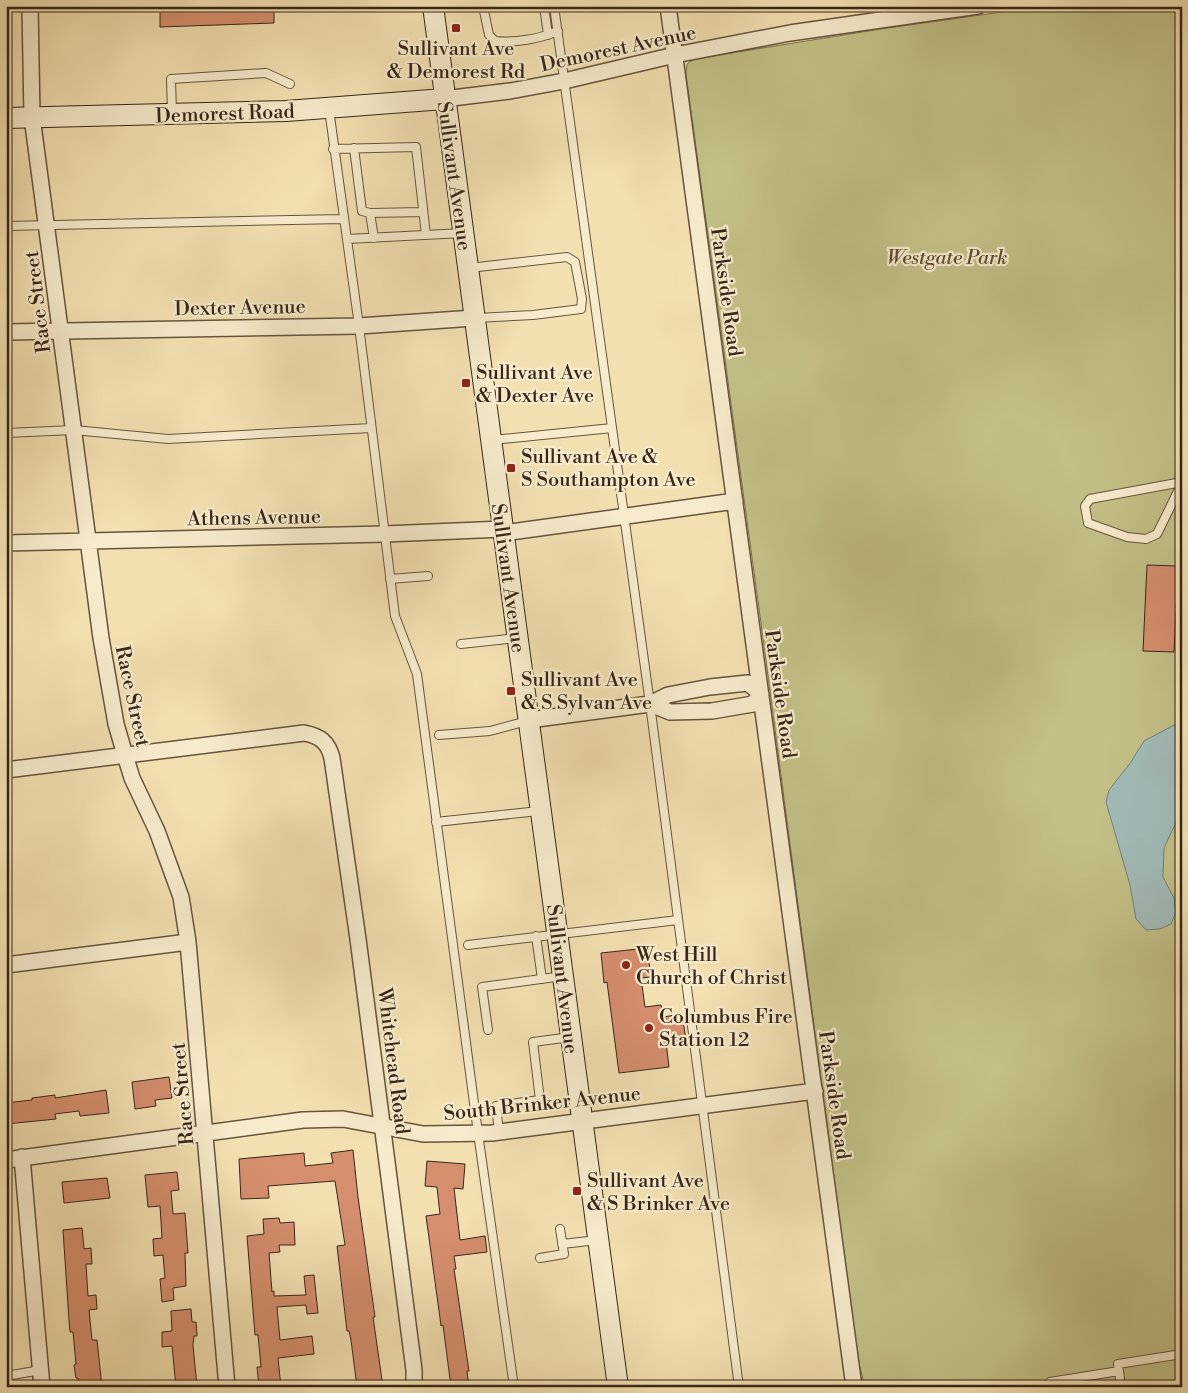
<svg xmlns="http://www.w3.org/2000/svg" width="1188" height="1393" viewBox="0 0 1188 1393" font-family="'Libre Bodoni',serif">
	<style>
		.green { fill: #c2c087; stroke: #7c7350 }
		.water { fill: #a1bab7; stroke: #777f78 }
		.building { fill: #d58e6e; stroke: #372619 }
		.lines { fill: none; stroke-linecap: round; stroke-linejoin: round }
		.lane-casing { stroke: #66543f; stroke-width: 10 }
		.street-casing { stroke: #66543f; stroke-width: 18 }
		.secondary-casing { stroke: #372619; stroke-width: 22 }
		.lane { stroke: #f7ebcc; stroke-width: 8 }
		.street { stroke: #f7ebcc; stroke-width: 15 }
		.secondary { stroke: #f7ebcc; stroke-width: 20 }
		.poi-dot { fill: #8f2418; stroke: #f7ebcc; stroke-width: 2 }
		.labels { text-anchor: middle; stroke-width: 4.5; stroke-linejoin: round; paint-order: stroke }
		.poi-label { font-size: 20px; fill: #372619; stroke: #f7ebcc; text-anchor: start }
		.street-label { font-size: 20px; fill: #372619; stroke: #f7ebcc }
		.park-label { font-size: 20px; font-style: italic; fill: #5a4c34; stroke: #f7ebcc }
	</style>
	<rect width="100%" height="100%" fill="#f3e0b1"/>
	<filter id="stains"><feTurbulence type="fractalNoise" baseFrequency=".004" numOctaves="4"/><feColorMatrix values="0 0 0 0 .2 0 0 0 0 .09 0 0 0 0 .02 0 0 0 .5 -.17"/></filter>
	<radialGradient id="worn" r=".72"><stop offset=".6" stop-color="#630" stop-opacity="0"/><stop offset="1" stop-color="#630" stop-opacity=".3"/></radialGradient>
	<path class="green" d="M1045,6H1182V1387H865L858,1360L761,623L686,74L687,64L694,59L881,29Z"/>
	<path class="water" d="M1182,724V810L1164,848L1163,877L1174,898L1176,912L1171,924L1160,929L1146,930L1136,919L1130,885L1106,802L1109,790L1131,762L1144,741L1174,725Z"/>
	<path class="building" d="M160,6H274V23L160,27Z
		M1147,565L1178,566L1174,652L1143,651Z
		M647,948L651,977L641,978L645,1007L661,1005L663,1017L682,1014L686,1040L666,1042L669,1067L619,1073L607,982L604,983L601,953Z
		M169,1077L172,1098L155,1100L156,1106L135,1109L132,1082Z
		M106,1090L109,1113L80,1116L79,1111L55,1114L56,1119L6,1124V1103L32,1100V1098L55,1095V1098Z
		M353,1150L358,1197L375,1317H373L383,1387H357L351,1340L349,1331H347L337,1246L345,1245L335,1181L268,1186L269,1198L241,1199L239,1159L304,1153L305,1166L333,1163L331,1153Z
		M427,1161L465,1164L463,1189L454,1188L460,1240L485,1236L487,1252L454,1256L456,1269H454L469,1371H467L469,1387H451L443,1325L441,1326L440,1318L426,1216L440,1214L437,1187L425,1186Z
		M177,1172L179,1190L171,1191L173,1214L185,1213L188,1253H185L186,1286L173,1288L174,1300L162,1302L160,1279L165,1278L163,1255L154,1256L153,1239L162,1238L160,1206L148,1207L145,1175Z
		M107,1178L110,1198L64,1203L62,1182Z
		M279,1218L280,1223L294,1222L295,1245H279L280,1252L269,1253L272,1292L274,1291V1296L306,1295L304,1276L314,1275L318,1313L307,1314L306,1305L277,1307L280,1340L312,1336L314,1354L278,1358L281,1387H259L257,1367H261L258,1335H255L247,1236L264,1234L263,1219Z
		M82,1228L84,1249L91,1248L92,1264H86L88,1296L96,1295L97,1309L89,1310L92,1340H97L102,1387H79L78,1378H76L74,1365L76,1364L73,1332H70L69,1320L63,1230Z
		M191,1309L192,1322H196L197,1336H194L193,1345L197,1387H176L172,1346L162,1347V1332L172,1331L171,1311Z"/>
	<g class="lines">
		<g class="lane-casing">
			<path id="lane" d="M483,6L489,35L495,41C515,43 539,39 558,31
				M544,6L548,35
				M554,6L650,704L739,1387
				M329,109L359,326L395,616L417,674L478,1133L514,1387
				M172,113L171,79L266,73L290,84
				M354,148L362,211L370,213L423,212
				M333,149L416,147L426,235
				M370,213L374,238
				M6,226L343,219
				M347,239L463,233
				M469,268L567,257L575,262L582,299L581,309L533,315L476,318
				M6,433L74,430L168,439L371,428
				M493,440L612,428
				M1182,482L1090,499L1085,506L1088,523L1127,537L1146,539L1157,534L1182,483
				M390,579L428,576
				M461,644L518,638
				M439,735L490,731L527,721
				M436,822L539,811
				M536,936L542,979
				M468,945L678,920
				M488,1030L482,987L563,976
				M499,1132L496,1106L540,1100L533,1042L571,1037
				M562,1244L598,1240
				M540,1258L564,1254L560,1229
				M6,1376L41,1370
				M1050,1382L1119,1371
				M1121,1387L1118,1364L1182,1354"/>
		</g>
		<g class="street-casing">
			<path id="street" d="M30,6L32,117L101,638L116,724L125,755L132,778L157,831L181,897L188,942L227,1387
				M668,6L854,1387
				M444,99L510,91L564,81L675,55L790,33L978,6
				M6,332L359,326L474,318
				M504,533L735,501
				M6,543L385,534L503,529
				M529,720L650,704L668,695L710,687L748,683L761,694L753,704L712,711L670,712L650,704
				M6,770L304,733C320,736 328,742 332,758L358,939L414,1370V1387
				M6,965L188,942
				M22,1157L42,1387
				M6,1160L303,1120L343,1119L423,1134L492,1133L815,1091"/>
		</g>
		<g class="secondary-casing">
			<path id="secondary" d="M433,6L618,1387
				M6,118L286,111L444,99"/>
		</g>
		<use href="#lane" class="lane"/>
		<use href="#street" class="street"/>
		<use href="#secondary" class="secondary"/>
	</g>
	<g class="poi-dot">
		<rect x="451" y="23" width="10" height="10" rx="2.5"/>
		<rect x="461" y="378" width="10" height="10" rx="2.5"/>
		<rect x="506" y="463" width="10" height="10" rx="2.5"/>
		<rect x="506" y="686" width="10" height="10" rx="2.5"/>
		<circle cx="626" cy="965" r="5"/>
		<circle cx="649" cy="1028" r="5"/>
		<rect x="572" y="1186" width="10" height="10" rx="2.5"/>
	</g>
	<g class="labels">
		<g class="poi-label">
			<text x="456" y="55" text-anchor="middle">Sullivant Ave<tspan x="456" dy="23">&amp; Demorest Rd</tspan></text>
			<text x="476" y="379">Sullivant Ave<tspan x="476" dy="23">&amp; Dexter Ave</tspan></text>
			<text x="521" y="463">Sullivant Ave &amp;<tspan x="521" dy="23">S Southampton Ave</tspan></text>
			<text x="521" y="686">Sullivant Ave<tspan x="521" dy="23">&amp; S Sylvan Ave</tspan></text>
			<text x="636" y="961">West Hill<tspan x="636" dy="23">Church of Christ</tspan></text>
			<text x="659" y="1023">Columbus Fire<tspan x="659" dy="23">Station 12</tspan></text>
			<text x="587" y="1187">Sullivant Ave<tspan x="587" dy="23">&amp; S Brinker Ave</tspan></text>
		</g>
		<g class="street-label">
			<text transform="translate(618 48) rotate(-12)" y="7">Demorest Avenue</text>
			<text transform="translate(225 113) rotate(-2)" y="7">Demorest Road</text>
			<text transform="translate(455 176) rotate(82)" y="7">Sullivant Avenue</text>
			<text transform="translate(727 292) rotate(82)" y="7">Parkside Road</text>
			<text transform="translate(37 302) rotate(-97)" y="7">Race Street</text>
			<text transform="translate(240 307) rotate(-1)" y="7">Dexter Avenue</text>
			<text transform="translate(254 517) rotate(-1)" y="7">Athens Avenue</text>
			<text transform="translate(509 578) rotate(82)" y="7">Sullivant Avenue</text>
			<text transform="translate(781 694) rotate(82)" y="7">Parkside Road</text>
			<text transform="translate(133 696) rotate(78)" y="7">Race Street</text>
			<text transform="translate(563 979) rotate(83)" y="7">Sullivant Avenue</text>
			<text transform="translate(394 1061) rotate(83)" y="7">Whitehead Road</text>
			<text transform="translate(182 1094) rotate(-95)" y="7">Race Street</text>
			<text transform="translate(835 1095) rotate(82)" y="7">Parkside Road</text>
			<text transform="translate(542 1103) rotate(-6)" y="7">South Brinker Avenue</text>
		</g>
		<g class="park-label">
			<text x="947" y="264">Westgate Park</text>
		</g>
	</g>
	<rect width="1188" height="1393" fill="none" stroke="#f3e0b1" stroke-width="25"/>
	<rect x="8" y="8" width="1173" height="1378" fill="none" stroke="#372619" stroke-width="2.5"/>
	<rect x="12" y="12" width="1163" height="1368" fill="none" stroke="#372619"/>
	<rect width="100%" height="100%" filter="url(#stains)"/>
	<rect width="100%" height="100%" fill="url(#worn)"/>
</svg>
